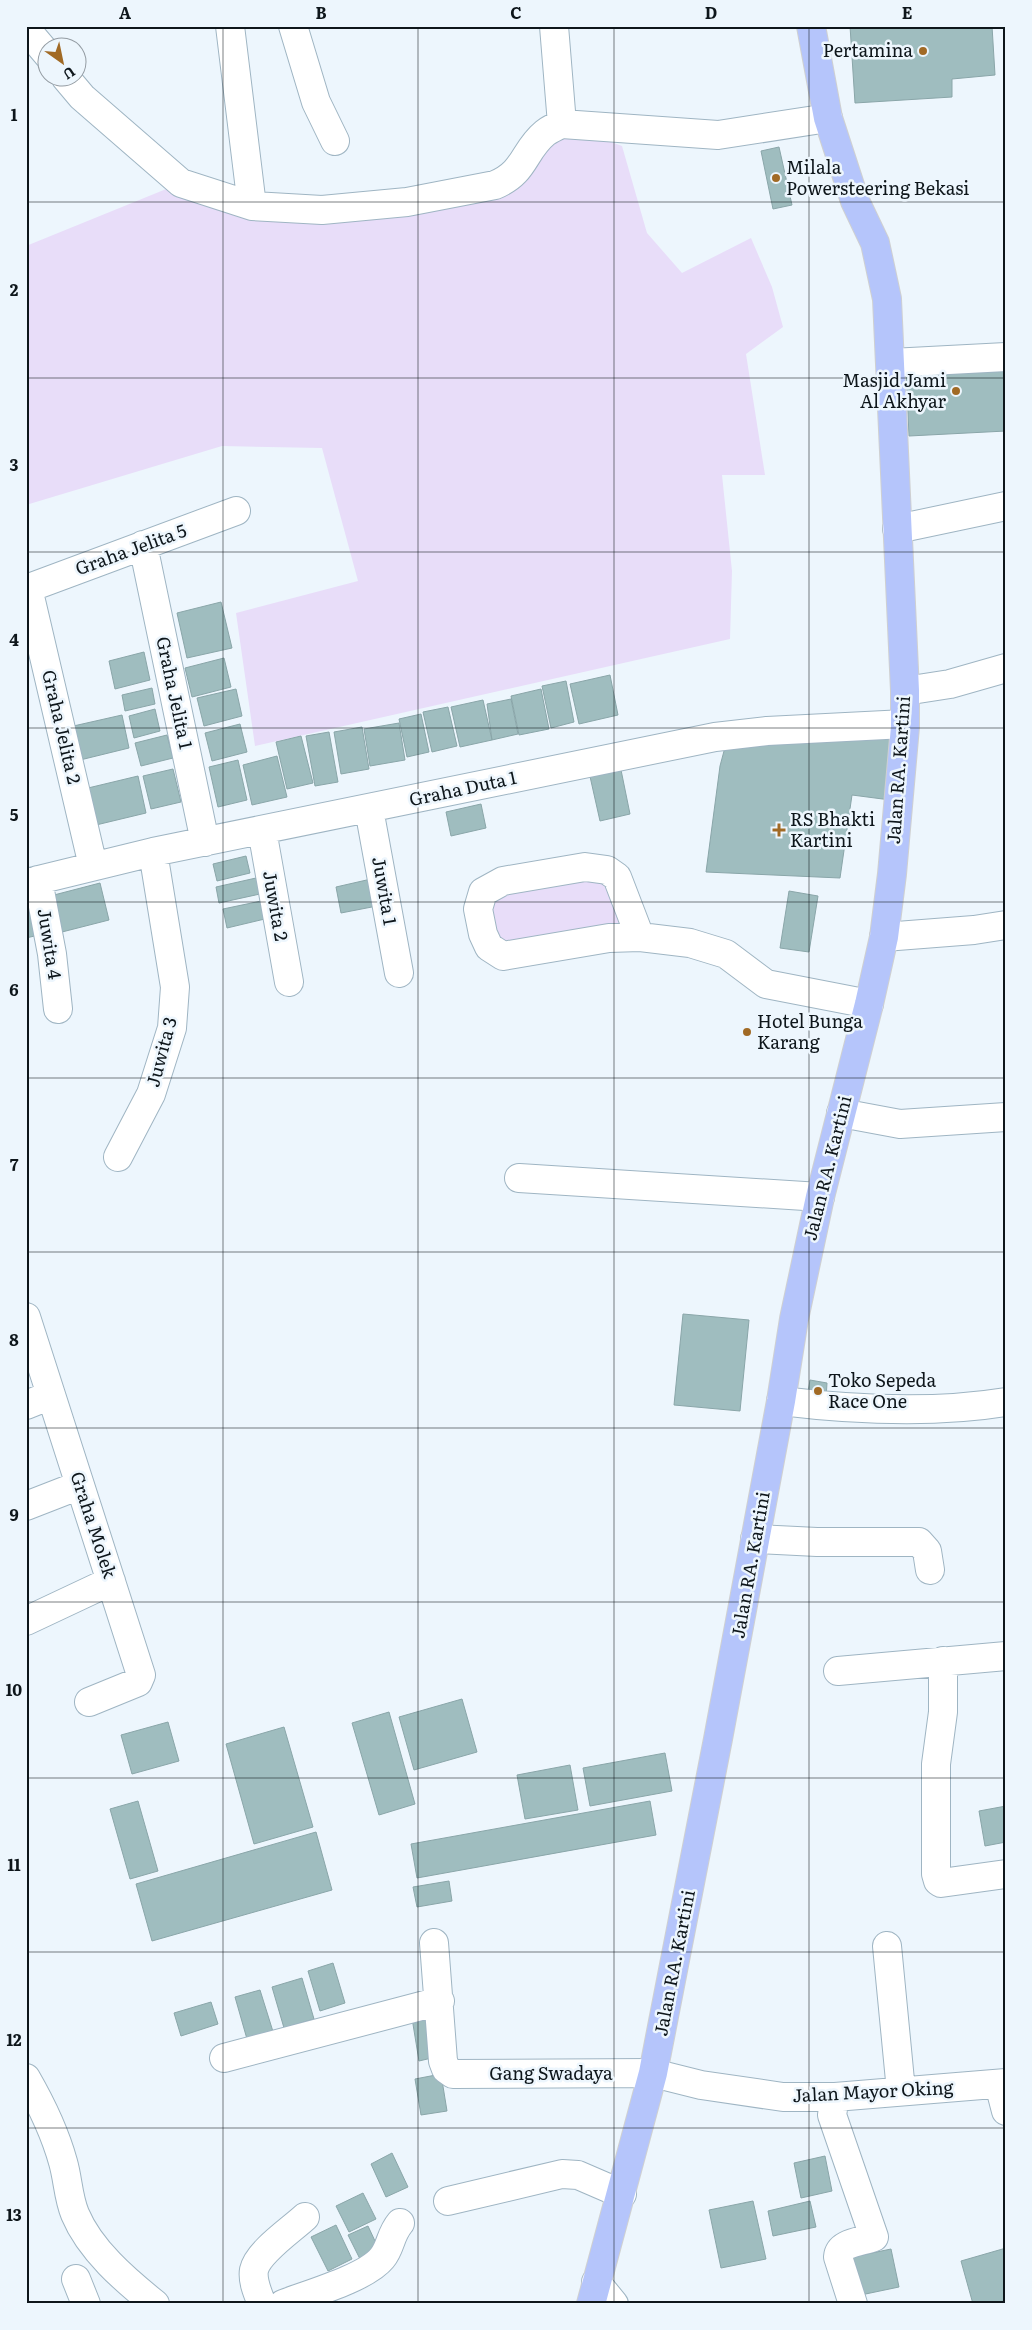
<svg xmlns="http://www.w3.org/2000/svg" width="1032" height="2330" viewBox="0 0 1032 2330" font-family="Literata,serif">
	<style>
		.green { fill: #e8ddf9 }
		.building { fill: #9fbdbf; stroke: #8aa6a9 }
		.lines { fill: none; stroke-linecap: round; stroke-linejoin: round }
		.minor-casing { stroke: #9fb5c3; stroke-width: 30 }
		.major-casing { stroke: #cfd0d1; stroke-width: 30 }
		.minor { stroke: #fff; stroke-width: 28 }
		.major { stroke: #b5c5fb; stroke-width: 28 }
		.grid { fill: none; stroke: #0e161b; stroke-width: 1; stroke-opacity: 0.55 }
		.poi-dot { fill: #a16a25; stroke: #edf6fd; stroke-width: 2 }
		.labels { text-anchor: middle; stroke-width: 5; stroke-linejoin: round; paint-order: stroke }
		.poi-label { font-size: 18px; fill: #0e161b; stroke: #edf6fd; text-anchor: start }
		.street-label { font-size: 18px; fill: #0e161b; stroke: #edf6fd }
		.neatline { fill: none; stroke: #0e161b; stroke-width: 2 }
		.grid-label { font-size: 16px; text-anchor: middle; font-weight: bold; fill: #0e161b }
	</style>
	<rect width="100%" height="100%" fill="#edf6fd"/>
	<path class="green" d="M562,124L622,146L647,233L682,273L751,238L772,287L783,327L746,354L765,475H722L732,571L730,639L255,746L236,613L358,581L322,448L222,446L26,505V246L181,183L252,206L495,185Z
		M607,870L640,937L503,956L483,892Z"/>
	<path class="building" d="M850,26H992L995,75L952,79V97L855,103Z
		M779,147L792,205L773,209L761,151Z
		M1003,362L1006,431L909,436L906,367Z
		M221,602L232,648L187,658L177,613Z
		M144,652L150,680L115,689L109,661Z
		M224,658L231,687L192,697L185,668Z
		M610,675L618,715L579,724L570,684Z
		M566,681L574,722L551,728L542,686Z
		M152,688L155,704L125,711L122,695Z
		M236,689L242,716L204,726L197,698Z
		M541,689L549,729L519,735L511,696Z
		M511,699L518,734L492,740L487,704Z
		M483,700L492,740L460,747L451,707Z
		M448,707L457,746L432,752L423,712Z
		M155,709L160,731L134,738L129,716Z
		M421,714L429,752L407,757L399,719Z
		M122,715L129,748L76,761L69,727Z
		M399,723L405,760L370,766L364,729Z
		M240,724L247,752L212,761L205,733Z
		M362,727L369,769L341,774L334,732Z
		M905,727L898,801L852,795L840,878L706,872L720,766L728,736Z
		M329,732L338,782L315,786L306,736Z
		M167,735L173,758L141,766L135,743Z
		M301,736L313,783L287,789L276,742Z
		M277,756L287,797L252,805L243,765Z
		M238,760L247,800L218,807L209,767Z
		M620,765L630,814L600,821L589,772Z
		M173,769L181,802L151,809L143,776Z
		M138,776L146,813L96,825L88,788Z
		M481,804L486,828L451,836L446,812Z
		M246,856L250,873L217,881L213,864Z
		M256,878L260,894L219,903L216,887Z
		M371,879L377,906L341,913L336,887Z
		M100,883L109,920L62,932L54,895Z
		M789,891L818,896L809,952L780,948Z
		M26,892L43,934L26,938Z
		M266,900L269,918L227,928L223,909Z
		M683,1314L749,1320L740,1411L674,1405Z
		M810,1380L827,1383L826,1399H807Z
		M462,1699L477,1752L414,1770L399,1717Z
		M389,1712L415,1804L379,1815L352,1723Z
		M168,1722L179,1761L132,1774L121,1735Z
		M284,1727L313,1827L254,1844L226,1744Z
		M665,1753L672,1791L590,1806L583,1768Z
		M570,1765L578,1810L525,1819L517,1775Z
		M138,1801L158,1871L130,1879L110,1809Z
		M650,1801L656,1835L417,1878L411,1844Z
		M1006,1806V1842L985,1846L979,1811Z
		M316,1832L332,1890L152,1941L136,1884Z
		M449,1881L452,1901L417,1907L413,1887Z
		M333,1963L345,2003L320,2011L308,1971Z
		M302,1978L314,2019L284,2028L272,1987Z
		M260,1990L275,2038L249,2046L235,1997Z
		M211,2002L218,2024L181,2036L174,2013Z
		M435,2008L440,2056L419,2061L411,2012Z
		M441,2074L447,2111L421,2115L415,2079Z
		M392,2153L408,2187L386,2197L371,2164Z
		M825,2156L832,2191L801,2198L794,2163Z
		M363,2193L376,2219L349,2232L336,2206Z
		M753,2201L766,2259L721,2268L709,2210Z
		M810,2201L816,2227L773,2236L768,2211Z
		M336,2225L352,2259L328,2271L311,2237Z
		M368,2226L382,2256L363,2265L348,2235Z
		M1006,2248V2300L994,2304H973L961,2261Z
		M891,2249L899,2287L856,2296L848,2258Z"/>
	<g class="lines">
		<g class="minor-casing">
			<path id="minor" d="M230,26L252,206
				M293,26L316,102L335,141
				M554,26L562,124
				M26,29L48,55
				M66,78L82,97L181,183L252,206L322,210L407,202L495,185C526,172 523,151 545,133C550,129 557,126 562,124L718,135L828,118
				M891,363L1006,357
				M897,529L1006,506
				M143,545L205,842
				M28,588L93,866
				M26,589L236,511
				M905,691L950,684L1006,668
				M369,809L399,973
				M262,830L289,982
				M38,880L52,954L58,1009
				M26,883L153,852L715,737L767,731L905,724
				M640,937L617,877L607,870L585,867L503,881L483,892L478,909L483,934L489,947L503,956L609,938L640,937L690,943L726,954L766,984L869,1004
				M884,937L974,930L1006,925
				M841,1113L900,1124L1006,1117
				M118,1157L151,1094L172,1028L175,987L153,852
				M519,1178L820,1197
				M26,1317L141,1675L138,1682L89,1702
				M781,1401C855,1410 932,1414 1006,1402
				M26,1405L51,1395
				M26,1506L80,1485
				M755,1539L817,1542H919L927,1551L930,1570
				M26,1621L111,1581
				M943,1661V1712L936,1764V1874L938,1881L941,1883L1006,1874
				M838,1671L1006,1656
				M434,1943L443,2061L446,2069L453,2074L653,2073L701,2085L783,2097H835L1006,2083
				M887,1946L901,2091
				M224,2058L440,2001
				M26,2078C41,2104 55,2133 63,2162C68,2179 68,2197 75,2214C90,2250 125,2280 155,2304
				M999,2084L1006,2111
				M835,2097L832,2115L874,2237C862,2242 839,2242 838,2257L853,2304
				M448,2201L562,2174L578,2175L622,2194
				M76,2279L86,2304
				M596,2282L614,2304
				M262,2304C258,2294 252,2281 254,2270C258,2252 291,2230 305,2217
				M283,2304C309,2294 366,2278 382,2258C391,2247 390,2235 400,2223"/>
		</g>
		<g class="major-casing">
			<path id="major" d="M591,2304L653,2073L718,1739L781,1401L794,1319L820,1197L869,1004L884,937L892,874L905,727V691L887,299L875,243L855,201L828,118L811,26"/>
		</g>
		<use href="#minor" class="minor"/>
		<use href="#major" class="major"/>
	</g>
	<path class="grid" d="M223,26V2304M418,26V2304M614,26V2304M809,26V2304M26,202H1006M26,378H1006M26,552H1006M26,728H1006M26,902H1006M26,1078H1006M26,1252H1006M26,1428H1006M26,1602H1006M26,1778H1006M26,1952H1006M26,2128H1006"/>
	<g class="poi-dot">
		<circle cx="923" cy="51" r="5"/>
		<circle cx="776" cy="178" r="5"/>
		<circle cx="956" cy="391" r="5"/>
		<path d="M776.5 822.5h5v5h5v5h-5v5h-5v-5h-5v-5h5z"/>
		<circle cx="747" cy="1032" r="5"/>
		<circle cx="818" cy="1391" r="5"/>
	</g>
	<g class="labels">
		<g class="poi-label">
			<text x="913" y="57" text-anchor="end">Pertamina</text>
			<text x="786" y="174">Milala<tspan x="786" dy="21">Powersteering Bekasi</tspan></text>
			<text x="946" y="387" text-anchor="end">Masjid Jami<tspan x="946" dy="21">Al Akhyar</tspan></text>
			<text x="790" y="826">RS Bhakti<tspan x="790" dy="21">Kartini</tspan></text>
			<text x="757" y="1028">Hotel Bunga<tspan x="757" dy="21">Karang</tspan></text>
			<text x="828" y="1387">Toko Sepeda<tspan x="828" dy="21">Race One</tspan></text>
		</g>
		<g class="street-label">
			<text transform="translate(131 550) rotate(-20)" y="6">Graha Jelita 5</text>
			<text transform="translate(174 693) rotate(78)" y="6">Graha Jelita 1</text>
			<text transform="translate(61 727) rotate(77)" y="6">Graha Jelita 2</text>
			<text transform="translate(899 770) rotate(-86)" y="6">Jalan RA. Kartini</text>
			<text transform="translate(463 789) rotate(-12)" y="6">Graha Duta 1</text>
			<text transform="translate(384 891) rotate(80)" y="6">Juwita 1</text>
			<text transform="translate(275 906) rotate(80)" y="6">Juwita 2</text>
			<text transform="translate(49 944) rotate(81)" y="6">Juwita 4</text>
			<text transform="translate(162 1052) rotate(-75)" y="6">Juwita 3</text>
			<text transform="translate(828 1168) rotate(-76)" y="6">Jalan RA. Kartini</text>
			<text transform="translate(93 1525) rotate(72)" y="6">Graha Molek</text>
			<text transform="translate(751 1565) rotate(-80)" y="6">Jalan RA. Kartini</text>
			<text transform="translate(675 1963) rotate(-79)" y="6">Jalan RA. Kartini</text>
			<text x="551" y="2080">Gang Swadaya</text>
			<text transform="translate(873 2092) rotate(-3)" y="6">Jalan Mayor Oking</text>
		</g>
	</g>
	<rect width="1032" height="2330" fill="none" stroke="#edf6fd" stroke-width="55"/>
	<g transform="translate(62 62) rotate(147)"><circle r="24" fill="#edf6fd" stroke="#949ca3"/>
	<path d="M0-4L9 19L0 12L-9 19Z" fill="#a16a25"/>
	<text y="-8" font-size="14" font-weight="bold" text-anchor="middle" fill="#0e161b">U</text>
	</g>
	<rect x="28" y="28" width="976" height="2274" class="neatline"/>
	<g class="grid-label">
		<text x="125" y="19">A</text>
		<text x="321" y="19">B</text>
		<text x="516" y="19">C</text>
		<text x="711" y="19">D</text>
		<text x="907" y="19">E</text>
		<text x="14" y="121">1</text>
		<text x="14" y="296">2</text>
		<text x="14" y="471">3</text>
		<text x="14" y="646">4</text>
		<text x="14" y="821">5</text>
		<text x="14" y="996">6</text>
		<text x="14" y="1171">7</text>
		<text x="14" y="1346">8</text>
		<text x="14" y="1521">9</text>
		<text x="14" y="1696">10</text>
		<text x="14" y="1871">11</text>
		<text x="14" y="2046">12</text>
		<text x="14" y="2221">13</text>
	</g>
</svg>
